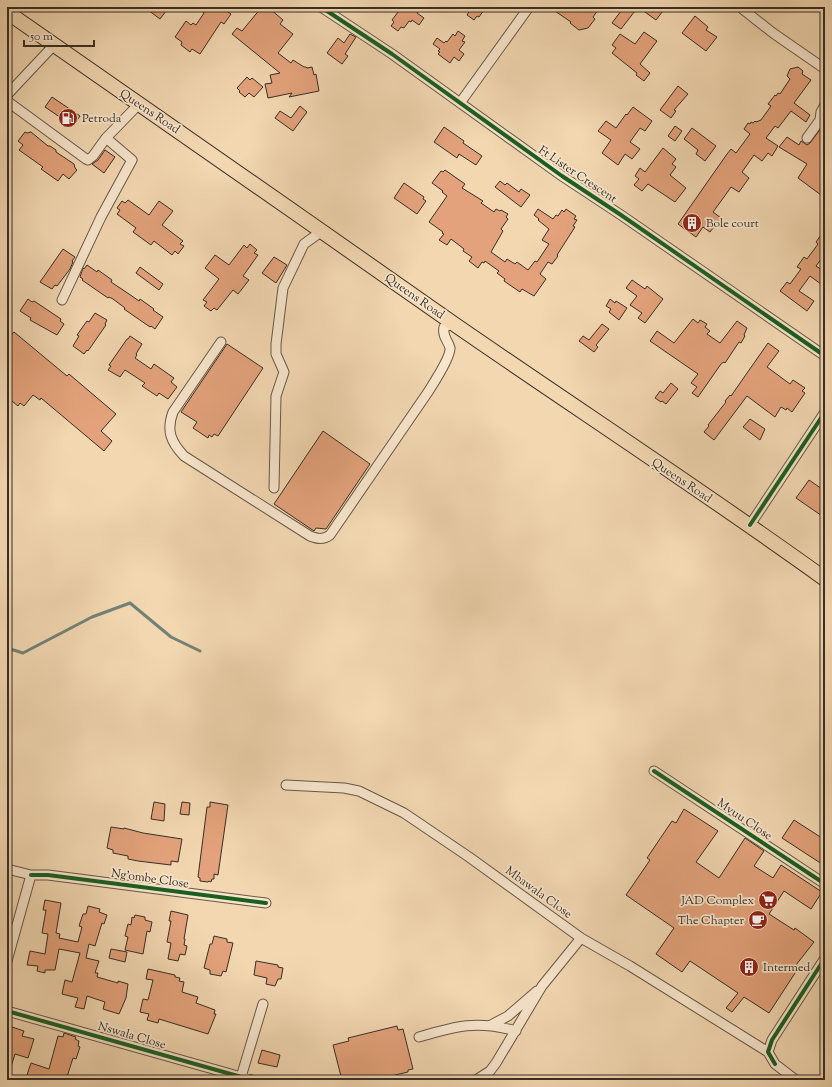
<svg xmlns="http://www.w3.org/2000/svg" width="832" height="1087" viewBox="0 0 832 1087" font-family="'Sorts Mill Goudy',serif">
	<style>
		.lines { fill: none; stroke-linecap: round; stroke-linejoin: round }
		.stream { stroke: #738177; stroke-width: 3 }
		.building { fill: #e3a27b; stroke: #382e24 }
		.minor-casing { stroke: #665847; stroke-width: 11 }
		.highway-casing { stroke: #382e24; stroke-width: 16 }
		.minor { stroke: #f7e5cc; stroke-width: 9 }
		.highway { stroke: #f2d7b1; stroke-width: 14 }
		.cycleway-casing { stroke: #f7e5cc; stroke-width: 6 }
		.cycleway { stroke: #1b5e20; stroke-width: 4 }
		.labels { text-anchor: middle; stroke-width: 3.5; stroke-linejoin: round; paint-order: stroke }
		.street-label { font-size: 12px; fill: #382e24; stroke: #f7e5cc }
		.poi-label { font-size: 12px; fill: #382e24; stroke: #f7e5cc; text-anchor: start }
	</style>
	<rect width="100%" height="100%" fill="#f2d7b1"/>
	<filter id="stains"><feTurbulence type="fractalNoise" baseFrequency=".005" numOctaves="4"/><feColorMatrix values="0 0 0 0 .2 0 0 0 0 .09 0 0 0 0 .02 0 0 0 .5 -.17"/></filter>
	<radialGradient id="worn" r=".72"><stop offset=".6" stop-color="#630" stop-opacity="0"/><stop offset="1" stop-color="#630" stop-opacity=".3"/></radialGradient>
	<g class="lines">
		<path class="stream" d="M7,648L23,653L92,617L130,603L171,637L200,651"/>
	</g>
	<path class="building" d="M144,7H169L160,19Z
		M196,7H232L228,12L231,14L224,24L221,22L200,54L192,49L190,52L181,45L182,42L175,37L186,21L191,25L193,23L196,25L204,13Z
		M390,7H419L417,10L418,11L417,13L424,18L419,25L412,20L411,22L409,21L404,28L401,27L398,31L391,26L394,22L392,20L398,12Z
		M472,7H486L479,17L477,16L474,20L467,15Z
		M549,7H600L593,17L595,19L588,28L579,30L570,23L571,22Z
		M624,7H666L656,20L638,7L621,29L612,23Z
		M261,8L267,12L270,9L283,20L280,24L293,34L278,53L291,63L293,60L304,67H306L307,68L312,67L314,75L316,74L319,91L289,97L292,93L268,98L265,84L272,83L270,75L280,73L232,34L237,28L242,31Z
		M695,16L708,27L706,30L717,37L706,51L682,33Z
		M458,31L465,36L462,41L465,42L459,50L464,54L459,61L454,57L450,63L438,54L440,52L438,51L440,49L433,44L437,38L444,43L446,41L447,42L453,34L455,36Z
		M644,32L657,41L640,64L650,73L644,81L636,75L637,73L612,53L616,48L612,45L620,34L635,44Z
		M350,34L356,37L345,54L348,56L342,64L327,53L338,38L344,43Z
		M798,67L803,71L802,74L811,80L794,103L810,115L806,122L791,111L778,128L775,126L766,138L778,146L772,156L768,153L762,161L754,155L742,172L749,178L739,192L731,187L724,197L713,212L721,218L710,232L703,227L696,237L678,224L727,154L731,149L736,153L750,134L744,129L748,123L750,124L751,122L753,123L755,121L756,122L761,120L771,106L768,104L775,95L776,96L778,93L780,94L790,79L787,76L790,69Z
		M247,77L250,80L252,78L263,87L254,97L249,93L245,97L239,92L240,91L237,88Z
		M678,86L688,94L674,110L676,111L671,118L660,110Z
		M52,97L80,116L73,126L45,107Z
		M300,106L307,112L293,131L275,118L280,111L291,118Z
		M633,107L652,121L645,131L640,128L630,142L640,149L632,159L625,154L618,165L602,153L611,140L598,131L606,121L616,128L626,114L627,115Z
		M825,123V189L821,195L798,178L807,164L779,147L787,137L799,145L801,141L807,145L810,143Z
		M675,126L682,131L675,141L668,136Z
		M444,127L464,141L463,143L482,156L476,165L459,154L457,158L434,142Z
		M692,128L716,146L705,161L696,154L698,150L684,139Z
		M25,132L27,133L31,132L48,146H50L56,150V152L74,164L75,168L77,170L69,179L63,174L58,181L41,169L43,167L19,150L23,145L18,141Z
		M663,148L676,159L672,164L676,167L670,175L686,188L675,202L648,184L642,191L634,185L639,179L635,176L640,168L645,172Z
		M105,150L115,157L104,173L92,164L98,160Z
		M445,170L465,184L462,188L483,201L481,203L494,212L496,209L500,211L501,210L508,214L506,217L508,219L501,229L503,231L491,252L505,262L507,259L515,264L517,262L528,270L535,261L537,262L549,244L542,240L549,229L538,220L539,219L534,215L538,209L553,219L556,215L558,216L562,210L564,212L566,209L576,216L574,219L577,220L573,226L575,227L557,255L558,256L552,264L548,262L540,274L546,279L534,296L522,289L520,292L504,281L505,279L497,273L499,271L485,261L484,263L482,262L478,268L469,261L472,257L463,251L464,249L451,239L447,245L439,240L444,234L442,233L443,232L429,222L447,196L442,192L443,191L432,183L441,171L443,172Z
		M500,181L505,185L507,183L519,192L521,189L530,195L521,207L495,187Z
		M404,183L424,197L423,199L426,201L417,214L394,198Z
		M128,200L149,215L159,201L173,211L162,225L183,241L180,244L184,246L178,254L175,251L172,255L154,241L151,245L133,232L136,228L117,214L120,210L117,208L122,201L125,203Z
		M825,229V254L816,266L825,272V287L810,276L799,291L814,301L807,311L780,291L787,282L790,284L801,269L797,267L804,257L807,259L818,244L816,242Z
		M250,244L257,250L254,253L258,255L243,276L249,280L238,294L233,290L217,310L214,308L211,311L204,306L207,302L203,300L219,279L205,268L215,255L229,265L244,245L247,248Z
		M63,249L75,257L72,261L73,262L70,269L57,286L55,285L52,289L40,282Z
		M274,257L287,265L276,283L262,273Z
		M87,265L97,272L98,270L112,280L111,282L129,294L139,301L140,299L154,309L153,310L163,317L155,329L151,326L150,327L124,309L125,308L113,299L109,297L108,298L82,280L83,279L80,277L83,268L84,269Z
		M140,267L163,284L159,290L136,273Z
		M632,280L645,289L647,286L663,299L645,323L638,318L642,313L630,305L637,296L626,288Z
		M28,299L32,302L34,301L61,319L60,321L64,324L57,335L30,320L31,318L20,311Z
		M610,299L615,303L616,301L627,308L619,320L609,312L611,309L606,306Z
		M95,313L107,320L105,324L106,325L88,351L87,350L84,354L73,346L79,336L77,335L87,321L89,322Z
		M693,319L698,323L700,320L707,324L705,327L710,331L707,334L720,343L737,321L747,328L744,335L745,336L741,343L739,342L725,363L724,362L721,364L698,397L692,393L697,387L691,383L698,374L650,341L657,331L674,343Z
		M602,324L609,329L596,345L598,347L594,352L579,341L583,336L589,340Z
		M14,332L67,376L69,374L116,414L101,431L112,441L104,451L41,398L40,400L33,395L24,406L20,403L18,406L7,397V340Z
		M130,336L142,344L136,354L137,355L135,358L151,369L154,364L174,378L171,382L177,387L168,399L159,393L157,396L142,386L145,383L125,370L120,377L108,370L111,366L109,365L127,339H128Z
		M768,343L779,351L767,367L790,384L793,380L805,388L802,391L805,393L792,412L787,408L786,410L781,407L775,417L747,396L714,440L704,432L709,426L708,425L726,402L725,401L730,395L731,396Z
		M227,344L263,368L218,436L214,434L212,437L209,435L208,438L193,428L197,422L181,412Z
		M671,383L678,389L666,404L662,401L661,402L655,398L660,391L663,393Z
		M750,419L765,429L760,440L743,427Z
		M323,431L370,464L326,529L316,528L314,531L274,504Z
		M809,480L825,491V518L796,498Z
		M154,802L165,804L164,821L151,819Z
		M182,802L190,803L189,815L180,814Z
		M210,802L228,805L218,875L214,874V879H212L211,882L209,881L208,882L200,881V878L198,877L207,807H210Z
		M684,809L718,831L696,862L719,878L745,838L764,851L754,866L773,878L781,865L822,892L811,909L784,891L769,914L794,930L795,928L814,942L796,965L799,967L769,1013L744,997L732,1012L726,1008L738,993L690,961L682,972L656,954L674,928L626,895L650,860L647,858L672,821L676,823Z
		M794,820L825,840V866L782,838Z
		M111,827L124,829V828L143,833L182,839L178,862L171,861V865L138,861L128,859V856L113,853V850L107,848Z
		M45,900L61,903L56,933L60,934L59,938L78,942L82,927L79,926L83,914H86L88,906L100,909L99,912L107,915L104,924L102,923L95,946L89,944L86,958L99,961L95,973H98L97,977L118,983V981L128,984L126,998L119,1014L103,1009L105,1002L87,996L84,1009L75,1007L78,998L62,994L65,980L72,982L80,953L59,949L55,970H45V973L37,971L38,966L27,965L30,951L45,954L48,934L42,933L46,910H43Z
		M171,911L188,915L184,939H185L184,945L187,946L185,955L180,954L178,961L168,959L171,943L167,942L171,921H169Z
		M135,915L145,917V920L152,922L150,932L147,931L143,954L125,950L128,937L125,936L128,924L131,925L132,917L134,918Z
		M214,936L227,939V942L233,943L226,972L223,971L221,976L210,974V970L204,968L210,944H212Z
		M111,949L127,952L125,962L109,958Z
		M256,961L278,965V967L283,968L281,979H278L275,986L266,984L267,978L254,975Z
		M148,969L175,975V977L180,978L179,981L184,982L182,992L198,997L196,1003L215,1010L214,1014H216L208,1034L159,1019L158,1023L147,1020L149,1014L140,1012L143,999L148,1000L153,980L146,979Z
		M397,1026L398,1030L403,1029L413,1069L408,1070V1072L374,1080H342L333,1045L349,1041L348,1038Z
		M12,1027L24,1031L22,1036L34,1039L28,1058L15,1054L9,1073H7V1030L11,1031Z
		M64,1033L76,1037L75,1039L79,1041L78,1046L80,1047L76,1059L73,1058L66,1080H33L34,1077L27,1075L31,1063L49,1069L58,1036L63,1037Z
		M262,1050L280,1055L277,1067L258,1063Z"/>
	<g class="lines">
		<g class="minor-casing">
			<path id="minor" d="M321,7L392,54L562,176L621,215L825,356
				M740,7L773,33L825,69
				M7,95L54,45
				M7,101L86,159L88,160L93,156L106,138L139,104
				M460,103L529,7
				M807,138L820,120L821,112L825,105
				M62,300L101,217L132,160L106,138
				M221,342L173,412C166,431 171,442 184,456L310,536C318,539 323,540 330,535L428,392C433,384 451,357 450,348C448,340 442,337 444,327L454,324
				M274,488L276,396L284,372L276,354V344L283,288L304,244L322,231
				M750,525L825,412
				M654,771L825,884
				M286,785L344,788L359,791L404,813L469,857L581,938L630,966L768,1052
				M7,869L31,875L7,961
				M31,875H48L266,903
				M7,1011L252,1080
				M491,1025L508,1016L537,991
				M419,1037C456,1026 477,1020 516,1031
				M241,1077L263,1004
				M476,1080L490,1071L496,1063L542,986L581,938
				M796,1080L775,1064L768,1052L772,1040L825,958"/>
		</g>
		<g class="highway-casing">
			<path id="highway" d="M7,12C157,115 305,220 454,324C577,409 703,491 825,579"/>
		</g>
		<use href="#minor" class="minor"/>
		<use href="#highway" class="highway"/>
		<g class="cycleway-casing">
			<path id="cycleway" d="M321,7L392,54L562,176L621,215L825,356
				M750,525L825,412
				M654,771L825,884
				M31,875H48L266,903
				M7,1011L252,1080
				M775,1064L768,1052L772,1040L825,958"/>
		</g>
		<use href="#cycleway" class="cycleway"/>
	</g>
	<defs>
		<g id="fuel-disc" transform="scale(1)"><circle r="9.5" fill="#8f2418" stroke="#f7e5cc"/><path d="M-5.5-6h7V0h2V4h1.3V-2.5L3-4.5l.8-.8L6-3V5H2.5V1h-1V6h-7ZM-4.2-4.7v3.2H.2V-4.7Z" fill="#fff"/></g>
		<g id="building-disc" transform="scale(1)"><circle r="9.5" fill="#8f2418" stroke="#f7e5cc"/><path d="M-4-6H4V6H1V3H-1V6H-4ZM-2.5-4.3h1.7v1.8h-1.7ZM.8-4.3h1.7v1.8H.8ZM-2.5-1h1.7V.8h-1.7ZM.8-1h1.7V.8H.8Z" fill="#fff"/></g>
		<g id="supermarket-disc" transform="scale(1)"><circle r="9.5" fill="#8f2418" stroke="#f7e5cc"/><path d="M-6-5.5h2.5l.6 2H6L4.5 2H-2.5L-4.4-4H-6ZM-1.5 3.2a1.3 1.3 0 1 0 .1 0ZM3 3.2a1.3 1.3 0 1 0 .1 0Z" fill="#fff"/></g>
		<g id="cafe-disc" transform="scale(1)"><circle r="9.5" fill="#8f2418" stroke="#f7e5cc"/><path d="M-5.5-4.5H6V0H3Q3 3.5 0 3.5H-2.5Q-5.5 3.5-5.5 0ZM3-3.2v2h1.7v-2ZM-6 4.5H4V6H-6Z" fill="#fff"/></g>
	</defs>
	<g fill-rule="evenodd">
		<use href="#fuel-disc" x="68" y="118"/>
		<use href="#building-disc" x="692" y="223"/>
		<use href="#supermarket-disc" x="768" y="900"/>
		<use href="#cafe-disc" x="758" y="920"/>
		<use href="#building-disc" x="749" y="967"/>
	</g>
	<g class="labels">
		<g class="street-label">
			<text transform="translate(150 111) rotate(34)" y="4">Queens Road</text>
			<text transform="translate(578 174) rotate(34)" y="4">Ft Lister Crescent</text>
			<text transform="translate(415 296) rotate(35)" y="4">Queens Road</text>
			<text transform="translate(682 480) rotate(34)" y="4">Queens Road</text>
			<text transform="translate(745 819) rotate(34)" y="4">Mvuu Close</text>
			<text transform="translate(150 878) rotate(8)" y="4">Ng'ombe Close</text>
			<text transform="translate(539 892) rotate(36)" y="4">Mbawala Close</text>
			<text transform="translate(132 1035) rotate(16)" y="4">Nswala Close</text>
		</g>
		<g class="poi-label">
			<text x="82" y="122">Petroda</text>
			<text x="706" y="227">Bole court</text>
			<text x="754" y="904" text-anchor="end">JAD Complex</text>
			<text x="744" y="924" text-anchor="end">The Chapter</text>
			<text x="763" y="971">Intermed</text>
		</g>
	</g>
	<rect width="832" height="1087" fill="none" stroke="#f2d7b1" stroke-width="24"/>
	<rect x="8" y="8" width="816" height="1071" fill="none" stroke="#382e24" stroke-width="2"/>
	<rect x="12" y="12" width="808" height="1063" fill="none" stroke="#382e24"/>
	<path d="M24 40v6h70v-6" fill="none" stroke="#382e24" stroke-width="2"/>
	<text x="30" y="40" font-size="12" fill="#382e24" stroke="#f7e5cc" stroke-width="3" paint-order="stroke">50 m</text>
	<rect width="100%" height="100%" filter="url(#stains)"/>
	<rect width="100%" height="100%" fill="url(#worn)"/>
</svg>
